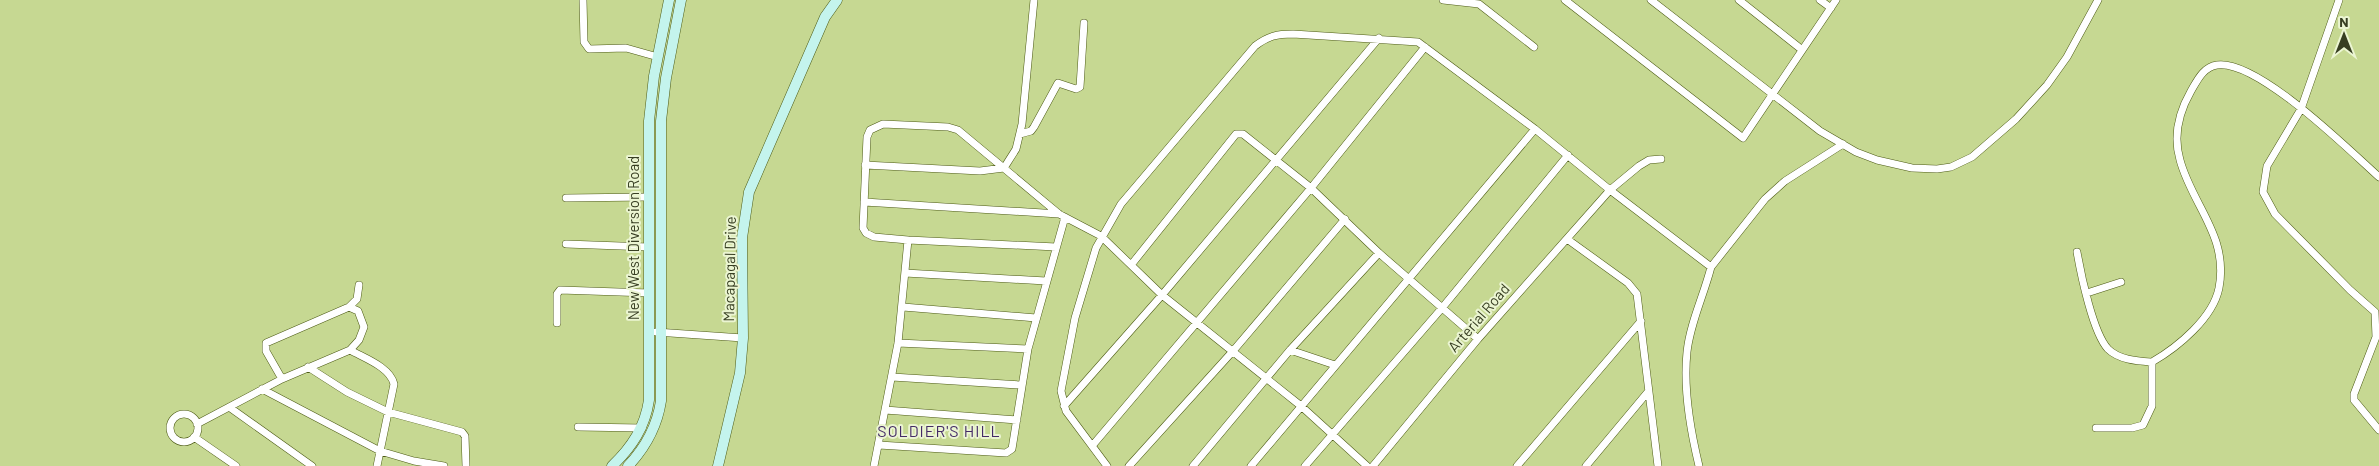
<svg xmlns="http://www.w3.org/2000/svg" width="2379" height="466" viewBox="0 0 2379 466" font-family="Barlow,sans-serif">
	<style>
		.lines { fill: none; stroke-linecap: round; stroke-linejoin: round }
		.street-casing { stroke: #4d5b15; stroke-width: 8 }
		.secondary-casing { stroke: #4d5b15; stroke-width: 11 }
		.street { stroke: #fff; stroke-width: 7 }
		.secondary { stroke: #c4f4ed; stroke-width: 10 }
		.labels { text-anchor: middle; stroke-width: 4; stroke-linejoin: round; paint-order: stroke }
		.street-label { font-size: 15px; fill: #373e22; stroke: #ebf5d2 }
		.neighbourhood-label { font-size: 16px; letter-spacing: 1px; fill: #442b66; stroke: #ebf5d2 }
	</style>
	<rect width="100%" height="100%" fill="#c6d892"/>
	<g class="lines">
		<g class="street-casing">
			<path id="street" d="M583,0L584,42L589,49L626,48L658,57
				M1443,0L1479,4L1534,47
				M1565,0L1743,138L1836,0
				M1651,0L1820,131L1856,152L1877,160L1912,168L1937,169L1951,167L1972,157L2016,119L2047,85L2067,57L2098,0
				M1739,0L1801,49
				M1820,0L1831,8
				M2339,0L2301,109L2267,166L2263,192L2275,214L2350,290L2375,312L2376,337L2354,394V400L2379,430
				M1020,134L1031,131L1034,127L1058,83L1076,89L1080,87L1084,23
				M865,165L980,171L1004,168L1016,149L1022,124L1034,0
				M566,198L648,197
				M864,202L1059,214
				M1567,239L1628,283L1637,294L1658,466
				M566,244L648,247
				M1056,247L908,240L874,237L866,233L863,228L867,137L870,130L883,124L948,127L958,130L1059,214L1101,236L1162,295L1301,406L1367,466
				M2077,252C2081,275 2093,333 2108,349C2119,360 2138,361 2152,362C2178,347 2213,318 2219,288C2229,236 2192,205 2180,160C2173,136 2179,112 2191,91C2197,81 2203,67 2217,65C2257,59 2348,149 2379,177
				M1131,265L1236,134H1243L1311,188L1379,253L1478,339
				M905,273L1046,281
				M2087,293L2121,282
				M903,307L1036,318
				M557,323V294L560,290L649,293
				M656,332L743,338
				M898,343L1028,349
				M350,350C364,358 390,367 394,384L377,466
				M1290,350L1335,365
				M308,367L347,392L388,412L462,432L465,436L466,466
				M892,377L1020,385
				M282,379L266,351V343L349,307L357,299L359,285
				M262,389L380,451L414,461L444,466
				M1064,406L1162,295L1379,38
				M229,407L312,466
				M885,410L1017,420
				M170 428a14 14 0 1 1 28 0a14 14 0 1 1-28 0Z
				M197,424L282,379L350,350L359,340L364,327L358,311L349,307
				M578,427L642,428
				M2096,428H2132L2143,425L2152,406V362
				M194,437L236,466
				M879,445L1006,453L1012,449L1028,349L1065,217
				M1092,446L1311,188L1425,47
				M874,466L898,343L908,240
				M1107,466L1066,411L1061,391L1075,318L1096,248L1121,204L1255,46C1268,36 1277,34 1293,34L1418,42L1535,129L1610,190L1711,267L1765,199L1785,181L1843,144
				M1129,466L1233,351L1345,219
				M1193,466L1290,350L1379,253
				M1251,466L1535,129
				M1305,466L1442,308L1568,155
				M1373,466L1478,339L1610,190L1639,166L1649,160L1661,159
				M1517,466L1641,321
				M1586,466L1647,393
				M1699,466C1690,429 1683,390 1687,352C1690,323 1704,295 1711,267"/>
		</g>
		<g class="secondary-casing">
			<path id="secondary" d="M612,466C632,447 645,427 649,400V121L654,76L669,0
				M628,466C646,447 657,427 661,401V121L666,78L681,0
				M718,466L740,373L743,338L742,238L749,192L825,17L837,0"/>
		</g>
		<use href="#street" class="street"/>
		<use href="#secondary" class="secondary"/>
	</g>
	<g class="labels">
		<g class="street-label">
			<text transform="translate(634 238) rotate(-90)" y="5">New West Diversion Road</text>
			<text transform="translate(730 269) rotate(-89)" y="5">Macapagal Drive</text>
			<text transform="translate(1479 318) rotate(-49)" y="5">Arterial Road</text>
		</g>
		<g class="neighbourhood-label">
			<text x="939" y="437">SOLDIER'S HILL</text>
		</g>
	</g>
	<g transform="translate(2344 35)" stroke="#ebf5d2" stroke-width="4" paint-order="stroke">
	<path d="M0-4L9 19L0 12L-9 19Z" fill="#373e22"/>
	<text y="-8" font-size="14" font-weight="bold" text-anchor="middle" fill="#373e22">N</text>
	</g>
</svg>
